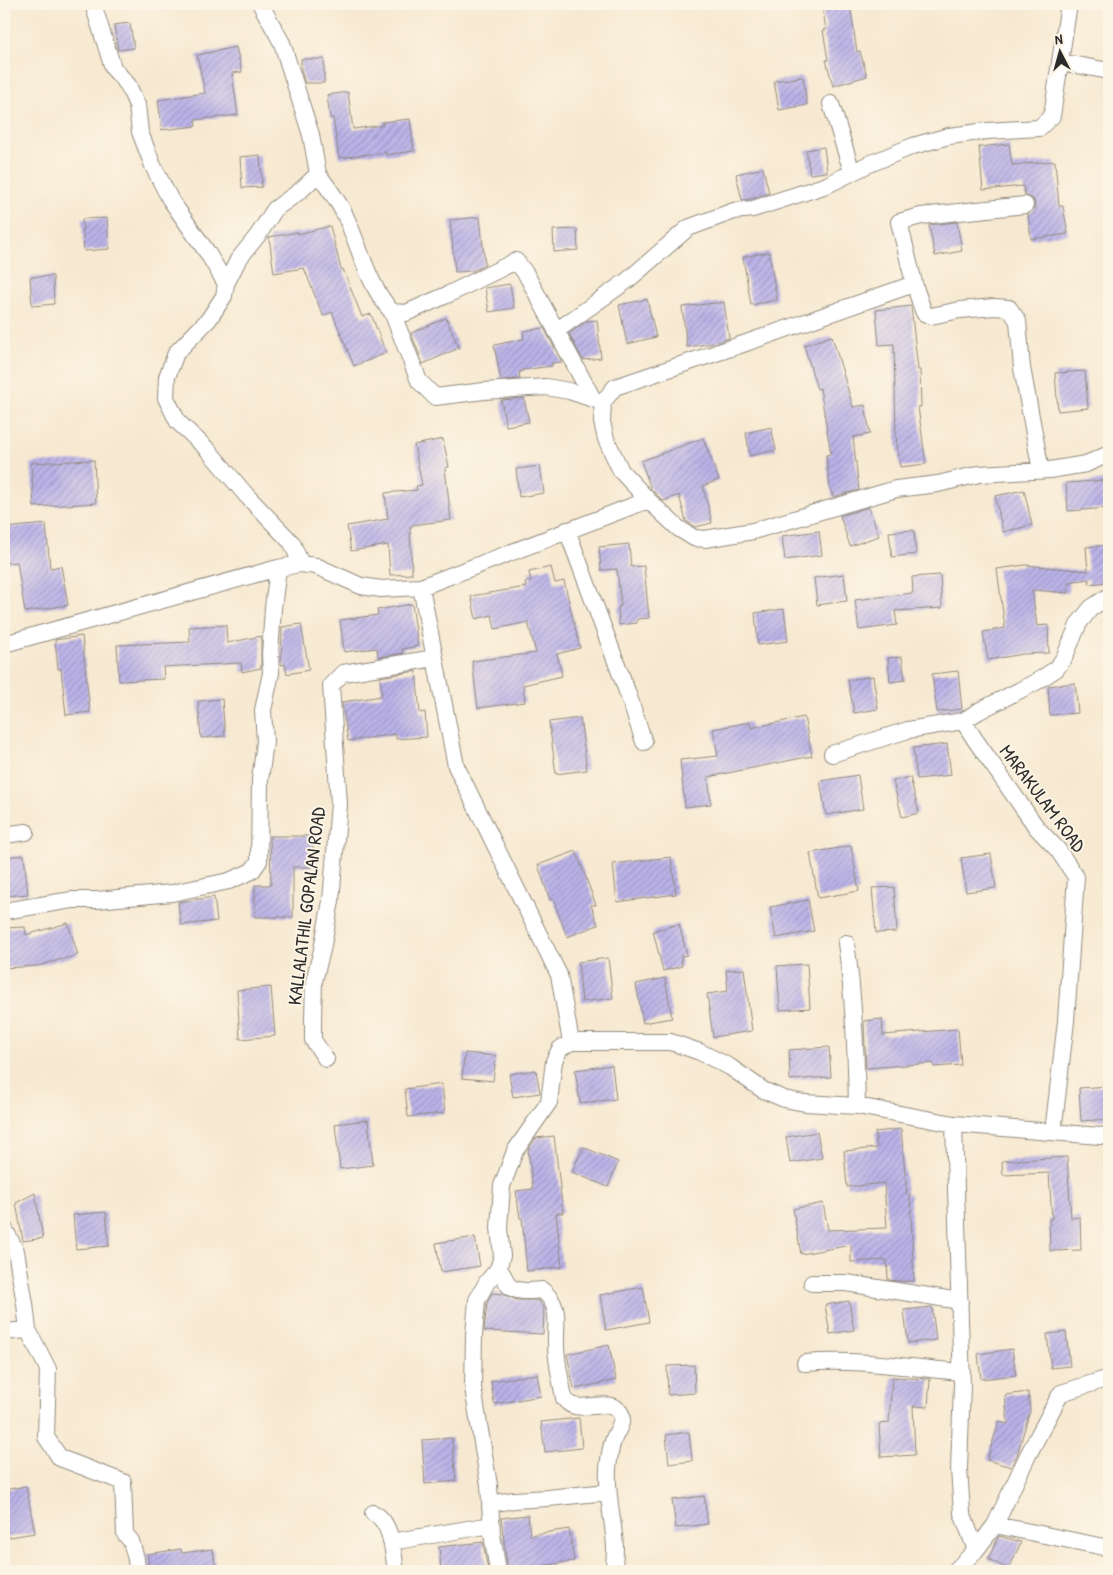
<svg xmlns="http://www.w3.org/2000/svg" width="1113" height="1575" viewBox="0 0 1113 1575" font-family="'Patrick Hand',sans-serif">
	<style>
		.building { fill: url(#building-hatch) }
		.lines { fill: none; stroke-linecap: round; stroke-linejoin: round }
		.street-casing { stroke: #918a7e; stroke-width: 18 }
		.street { stroke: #fff; stroke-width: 16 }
		.labels { text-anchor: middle; stroke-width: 4; stroke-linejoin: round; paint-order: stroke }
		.street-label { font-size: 19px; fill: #2b2b2b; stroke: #fcf5e5 }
	</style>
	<defs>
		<pattern id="building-hatch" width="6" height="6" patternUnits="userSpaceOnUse" patternTransform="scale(1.25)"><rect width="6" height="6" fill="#bcb4e9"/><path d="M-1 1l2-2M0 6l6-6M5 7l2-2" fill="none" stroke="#9993bd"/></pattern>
	</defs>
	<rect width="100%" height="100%" fill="#fcf5e5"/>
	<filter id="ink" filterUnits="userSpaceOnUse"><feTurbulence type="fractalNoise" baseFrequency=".02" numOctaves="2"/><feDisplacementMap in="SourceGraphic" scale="10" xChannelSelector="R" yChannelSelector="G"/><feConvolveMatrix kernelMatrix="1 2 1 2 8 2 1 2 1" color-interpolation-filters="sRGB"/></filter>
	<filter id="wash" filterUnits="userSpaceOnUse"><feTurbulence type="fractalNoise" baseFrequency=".0096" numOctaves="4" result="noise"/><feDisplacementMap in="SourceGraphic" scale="20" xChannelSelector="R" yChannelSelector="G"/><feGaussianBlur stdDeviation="1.12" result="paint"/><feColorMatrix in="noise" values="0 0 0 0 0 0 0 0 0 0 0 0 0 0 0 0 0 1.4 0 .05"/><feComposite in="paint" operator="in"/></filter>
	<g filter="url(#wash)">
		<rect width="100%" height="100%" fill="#f7e9d1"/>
		<g id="blocks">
			<path class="building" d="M822,4H850L857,52L860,51L867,76L833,86L826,60H828L823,30H826Z
				M130,23L134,48L118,50L114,25Z
				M236,47L242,72L232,73L238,115L195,120L196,126L162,130L158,100L205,93L197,55Z
				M301,59H324V83H305L301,70Z
				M803,77L807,105L779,110L774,81Z
				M348,92L353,129L383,125L382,122L410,119L414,151L386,155V152L339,158L333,118H330L327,95Z
				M1009,144L1012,165L1055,161L1059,206H1063L1068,234L1031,239L1028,214L1034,209L1035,203L1033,199L1025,195L1023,186L983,190L979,147Z
				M824,147L827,172L810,174L806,150Z
				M260,155L262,187L242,188L240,157Z
				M763,168L769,193L751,199L742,200L736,174Z
				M480,217L485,265L473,271L455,272L450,220Z
				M107,218L109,249L84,251L82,219Z
				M957,222L962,251L935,256L929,225Z
				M330,226L341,269H343L362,317L371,314L386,353L354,366L332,312L323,316L304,268L274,273L269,237L298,232V234Z
				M577,229L578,250L554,252L553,230Z
				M769,252L777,300L751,305L743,257Z
				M53,276L54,304L32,306L30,277Z
				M510,284L514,308L489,312L485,288Z
				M647,299L656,337L627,344L619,305Z
				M724,302L729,338L715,343L687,347L682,307Z
				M911,306L918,370H920L921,407H918L926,464L900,467L896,436L894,344L879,345L876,310Z
				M446,318L459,348L423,364L411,333Z
				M597,320L601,358L583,360L569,334L587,321Z
				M544,328L562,362L552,363V366L522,370V372H519L520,379L501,380L494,345L524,339L523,331Z
				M832,336L853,407L865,405L870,434L853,437L859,490L833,497L830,487L826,455L831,454L820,388L817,389L804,345Z
				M1085,371L1088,408L1058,411L1055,373Z
				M524,398L529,422L506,426L501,400Z
				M771,427L776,450L750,456L746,433Z
				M703,438L719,480L703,486L712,523L695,527L686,521L679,495L663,501L651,489L641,461Z
				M443,439L449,467L445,468L451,520L412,525V527H410L412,574L390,575L388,545L351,551L347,526L388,519L385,493L417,490L416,486L422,485L414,445Z
				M94,460L96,503L34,507L31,463Z
				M540,466L544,493L519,497L516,469Z
				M1109,480V508L1068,511L1066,483Z
				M1024,490L1032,525L1003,532L995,496Z
				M869,507L879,536L850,546L840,516Z
				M46,524L50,568L61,566L68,605L25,612L17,562L4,563V528Z
				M914,530L916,554L892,557L889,532Z
				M819,531L822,555L785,560L782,536Z
				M629,544L631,567L644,566L649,618L637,619V623L619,625L618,607L621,606L617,569L601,570L599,547Z
				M1109,545V582L1089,584V579L1068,582L1069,593L1032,590L1037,626L1048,625L1049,653L1023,654L988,660L983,632L1005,628L997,569L1025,565L1088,571L1086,547Z
				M551,567L555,583L564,581L580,648L557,654L562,676L523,685L525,702L478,708L472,661L536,653L528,622L495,629L492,615L476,619L471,596L526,587L525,582L531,581L529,572Z
				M844,574L847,601L817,605L814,578Z
				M940,575L942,608L895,611L897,625L859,630L855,600L913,593L912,577Z
				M412,604L418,646L402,649L403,653L378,657L377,648L344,652L340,620L378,615L377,610Z
				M784,609L788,641L758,645L755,613Z
				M301,624L309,670L287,674L285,664L281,665L282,627Z
				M226,625L227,643L261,636V668L242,672L241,663L163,667L164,679L119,681L117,645L190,642L189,627Z
				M82,636L90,712L66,715L61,669H58L55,640Z
				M902,657L905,680L890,682L888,658Z
				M416,671L420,713L425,712L427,737L396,739V734L348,741L342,702L382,696L380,677Z
				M958,671L962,709L937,712L932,674Z
				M873,676L878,709L854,713L848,680Z
				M1075,683L1078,713L1050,715L1048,686Z
				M222,699L225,736L201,738L198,701Z
				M804,717L812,756L708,777L711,804L685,807L680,760L718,756L713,729L750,722L751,728Z
				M580,718L587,770L556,774L549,722Z
				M947,744L951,775L917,779L913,748Z
				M858,775L863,809L826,815L820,781Z
				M910,777L919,813L902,817L893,781Z
				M270,836H313V867H293V917H255V885H271Z
				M851,846L859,891L818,898L810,853Z
				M576,851L596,905H591L598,925L567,937L553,899L550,900L538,865Z
				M991,854L996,888L966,892L961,858Z
				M24,855L28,894L4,896V857Z
				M671,857L676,894L617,902L613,864Z
				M894,887L897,932L876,933L872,888Z
				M214,897L217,921L181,925L178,902Z
				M808,900L814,931L776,938L770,907Z
				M68,923L78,955L37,966L4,968V928L25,927L26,935Z
				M679,924L687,955L681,956L682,966L663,971L653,931Z
				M608,958L613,998L582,1002L578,962Z
				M807,964L810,1008L780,1010L777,966Z
				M744,969L752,1031L713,1037L707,994L728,991L726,970Z
				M665,978L672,1018L643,1023L636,984Z
				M271,987L275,1036L240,1039L237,990Z
				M882,1019L883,1035L958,1029L961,1065L934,1067L933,1063L866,1068L864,1021Z
				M829,1047L831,1077L790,1080L789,1050Z
				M465,1053L496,1056L493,1081L462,1078Z
				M612,1065L616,1099L580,1103L575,1070Z
				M536,1070L540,1093L513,1097L509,1074Z
				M442,1084L445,1113L408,1117L405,1089Z
				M1109,1086V1119L1081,1121L1079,1088Z
				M368,1120L373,1165L340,1169L335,1124Z
				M901,1129L907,1195L910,1194L914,1281H901L888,1280L887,1260L851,1262V1245L801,1254L793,1209L823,1203L828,1230L887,1228L884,1183L847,1187L844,1151L877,1148L875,1132Z
				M817,1132L822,1158L790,1163L786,1137Z
				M554,1136L563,1213H556L562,1267L527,1271L522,1218H520L516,1191L533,1189L528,1150L536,1138Z
				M583,1147L618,1162L608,1187L572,1172Z
				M1067,1157L1071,1218L1080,1217L1081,1250L1050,1251L1049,1219H1052L1049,1173L1003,1175L1002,1161Z
				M35,1193L43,1238L23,1241L16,1203Z
				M106,1212L109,1246L76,1249L73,1215Z
				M475,1237L480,1266L441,1272L436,1243Z
				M643,1287L649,1322L606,1330L600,1295Z
				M492,1293L503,1294L517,1300H538L544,1308L543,1334L484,1331L487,1303Z
				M849,1301L854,1330L830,1334L825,1305Z
				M932,1307L936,1340L908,1343L904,1310Z
				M1066,1332L1070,1366L1051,1368L1047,1334Z
				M609,1345L616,1380L574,1389L567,1354Z
				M1012,1349L1016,1375L981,1379L978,1354Z
				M694,1365L695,1393L668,1395L667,1366Z
				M537,1374L541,1396L494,1404L491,1381Z
				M892,1377L930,1379L928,1407L913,1406L915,1455L881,1457L879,1424L889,1423Z
				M1028,1392L1030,1411L1017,1455L1011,1467L987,1460L999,1422L1008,1424L1005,1395Z
				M579,1418L582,1448L545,1452L541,1422Z
				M689,1432L692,1461L669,1464L666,1435Z
				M452,1438L456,1481L425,1484L422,1440Z
				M26,1486L35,1533L4,1538V1490Z
				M704,1496L708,1524L676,1528L672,1500Z
				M528,1515L530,1535L569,1529L574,1561L534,1567V1571H508L501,1518Z
				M999,1536L1021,1542L1009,1569L988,1559Z
				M483,1542L488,1571H441L439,1547Z
				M181,1549L182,1553L213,1549L216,1571H150L147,1554Z"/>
		</g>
	</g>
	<g filter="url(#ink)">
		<use href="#blocks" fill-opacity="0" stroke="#918a7e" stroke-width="1"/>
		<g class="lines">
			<g class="street-casing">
				<path id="street" d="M93,4L113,68L128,85L137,105L140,132L153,166L170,199L207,252L226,284
					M1069,4L1060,62L1109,71
					M261,5L282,43L311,135L318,174
					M831,104L852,172
					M915,287L899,222L921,216L1025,205
					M392,312L419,381L435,397L484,391L546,387L569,391L596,400
					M556,331L628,280L688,228L734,211L753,209L827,185L867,165L913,146L949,136L987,131L1039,128L1052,116L1060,62
					M648,500L621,471L606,439L602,422L603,402L615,387L746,343L908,286L915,287L924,313L931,316L960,310L994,307L1009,308L1018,321L1022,368L1041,471
					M567,530L628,694L644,742
					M301,564L292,543L247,496L208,450L178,422L166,398L167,377L176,353L209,319L224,296L226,284L238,260L258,235L275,209L300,191L318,174C327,186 337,199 344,213C360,246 367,284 392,312L406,313L449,294L516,261L526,274L593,399
					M421,587L456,766L559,975L571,1042H671L700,1052L730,1067L763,1090L784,1099L805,1103L857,1106L954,1124L1100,1136L1109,1135
					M4,644L278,568L301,564L316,566L361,586L381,589L421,587L648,500L678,528L694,538L705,539L753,531L896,489L938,484L979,474L1050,470L1086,464L1109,454
					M832,754L908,730L963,721
					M4,835L26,832
					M4,911L72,900H97L172,893L229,881L252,871L259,861L260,780L265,742L263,710L271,673L270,654L273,608L278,568
					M846,943C854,997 856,1051 857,1106
					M326,1059L313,1040V1020L314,981L322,950L331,901L339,804L331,685L343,673L435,658
					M954,1124L962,1385L959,1469L962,1513L976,1550
					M1053,1132L1066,1021L1076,877L1058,850L1037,828L976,741L963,721L979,711L1036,682L1056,669L1064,658L1079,623L1091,608L1109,596
					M4,1228L16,1251L25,1304L28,1330L48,1369L46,1437L60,1458L123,1482L125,1534L131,1541L136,1559L137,1571
					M498,1269C505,1275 503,1276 507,1283C513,1294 532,1291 542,1290C562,1306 555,1322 556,1344C556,1362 561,1381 564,1398C576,1418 607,1395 620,1412C626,1421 615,1433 613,1441C610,1449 609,1459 608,1468C606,1495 614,1521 615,1548C615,1556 614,1564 614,1571
					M812,1283H846L960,1301
					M4,1332L28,1330
					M805,1363C858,1358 909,1368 962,1372
					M490,1508L495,1503L514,1500L548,1498L607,1492
					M373,1513C392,1521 393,1553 396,1571
					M995,1525L1028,1455L1061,1393L1109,1378
					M391,1542L491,1525
					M498,1571L492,1534L489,1485L473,1388L474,1335L477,1300L487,1282L498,1269L502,1256L499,1228L502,1186L515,1151L549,1102L554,1061L560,1049L571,1042
					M955,1571L976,1550L995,1525L1109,1548"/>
			</g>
			<use href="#street" class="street"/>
		</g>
	</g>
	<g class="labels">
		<g class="street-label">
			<text transform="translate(1043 798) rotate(53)" y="7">MARAKULAM ROAD</text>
			<text transform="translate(306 906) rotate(-83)" y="7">KALLALATHIL GOPALAN ROAD</text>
		</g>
	</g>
	<rect width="1113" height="1575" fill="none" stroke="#fcf5e5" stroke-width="20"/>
	<g transform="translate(1060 52) rotate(354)" stroke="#fcf5e5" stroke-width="4" paint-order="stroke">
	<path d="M0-4L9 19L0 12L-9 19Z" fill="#2b2b2b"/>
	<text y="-8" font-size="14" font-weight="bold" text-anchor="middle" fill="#2b2b2b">N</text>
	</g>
</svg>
